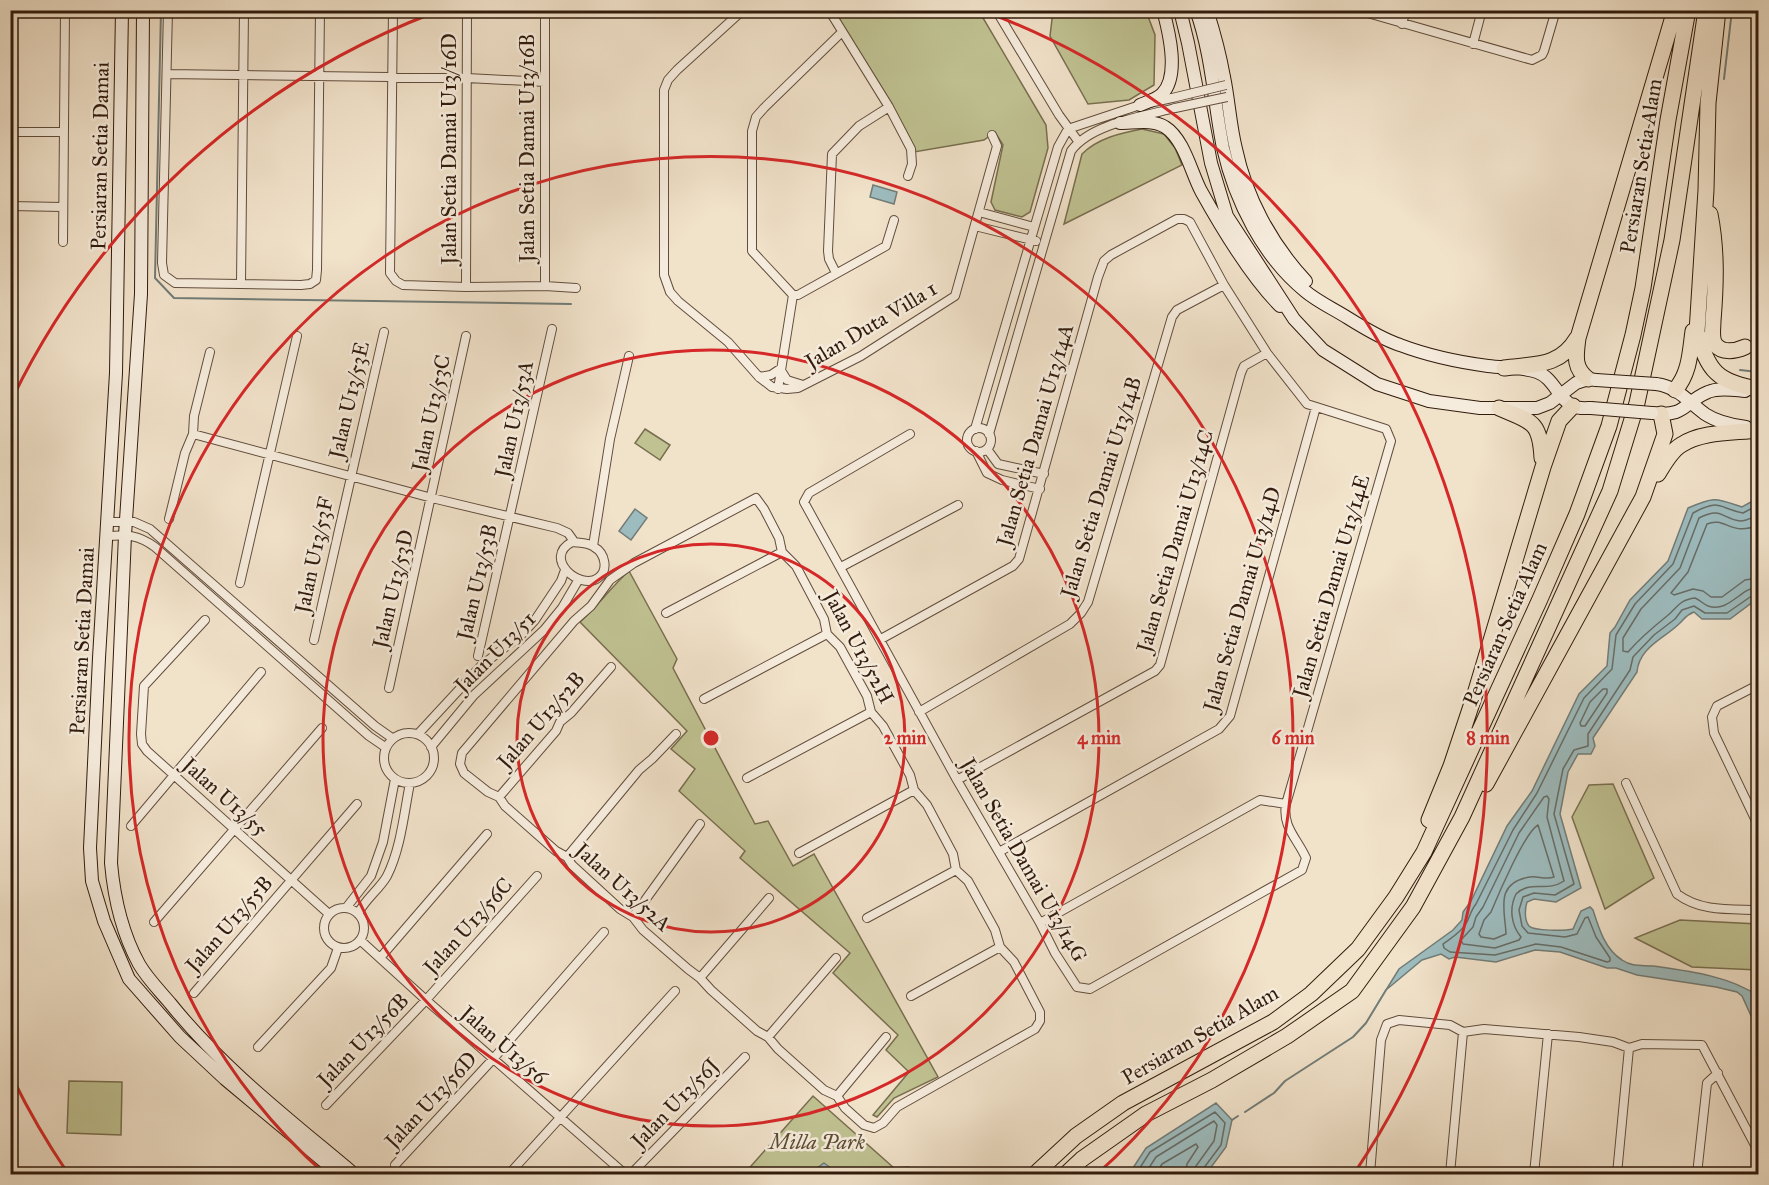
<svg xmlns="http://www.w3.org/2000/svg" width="1769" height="1185" viewBox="0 0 1769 1185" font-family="'IM FELL Great Primer',serif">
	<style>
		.green { fill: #c0c292; stroke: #786e4f; stroke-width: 1.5 }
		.water { fill: #9dbcbf; stroke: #727c77; stroke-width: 1.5 }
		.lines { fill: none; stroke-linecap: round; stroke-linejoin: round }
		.shore { stroke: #676c66; stroke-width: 1.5 }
		.stream { stroke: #727c77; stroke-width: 2 }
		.street-casing { stroke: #614d3c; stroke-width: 10 }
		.secondary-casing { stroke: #311b0c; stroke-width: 14 }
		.highway-casing { stroke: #311b0c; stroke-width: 17 }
		.street { stroke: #f6ecdd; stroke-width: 8 }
		.secondary { stroke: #f6ecdd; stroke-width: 12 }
		.highway { stroke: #f1e2ca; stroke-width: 15 }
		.street-bridge-casing { stroke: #614d3c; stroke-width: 10; stroke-linecap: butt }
		.secondary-bridge-casing { stroke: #311b0c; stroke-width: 14; stroke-linecap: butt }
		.street-bridge { stroke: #f6ecdd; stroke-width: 8 }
		.secondary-bridge { stroke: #f6ecdd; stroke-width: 12 }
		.ring { fill: none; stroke: #d62828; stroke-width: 3 }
		.labels { text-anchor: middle; stroke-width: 5; stroke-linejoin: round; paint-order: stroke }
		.street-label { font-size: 21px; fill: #311b0c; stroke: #f6ecdd }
		.park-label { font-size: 21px; font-style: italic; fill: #5c4d34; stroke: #f6ecdd }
		.centre { fill: #d62828; stroke: #f6ecdd; stroke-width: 3 }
		.ring-label { font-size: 18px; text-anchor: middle; font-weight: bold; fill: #d62828; stroke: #f6ecdd; stroke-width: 5; stroke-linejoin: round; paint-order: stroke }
	</style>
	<rect width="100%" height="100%" fill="#f1e2ca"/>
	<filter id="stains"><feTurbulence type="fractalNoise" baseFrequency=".00333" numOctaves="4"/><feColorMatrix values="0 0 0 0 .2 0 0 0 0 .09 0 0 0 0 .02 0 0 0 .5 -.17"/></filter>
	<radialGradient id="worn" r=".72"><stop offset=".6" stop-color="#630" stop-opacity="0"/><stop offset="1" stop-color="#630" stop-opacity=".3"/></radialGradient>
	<path class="green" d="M834,11H979L1046,125L1048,148L1030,212L1022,217L995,210L991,202L1003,145L995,132L984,140L914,152Z
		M1053,11H1146L1155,35L1154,85L1129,100L1088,104L1050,36Z
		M1142,129L1164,134L1175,148L1182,165L1064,224L1082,154C1098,138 1121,133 1142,129Z
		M645,429L670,445L660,460L635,443Z
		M629,571L677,659L673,668L755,824L768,821L793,866L814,854L938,1077L894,1098L877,1117L873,1115L909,1072L886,1050L898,1035L833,973L850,953L740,858L745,851L679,791L695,769L671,749L687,731L580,622C598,606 611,587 629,571Z
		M1613,784L1654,878L1605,909L1572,817L1589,785Z
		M1680,920L1758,924V970L1692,967L1635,938Z
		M69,1081L122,1082L121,1135L67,1133Z
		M813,1096L894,1168L909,1167L915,1174H744Z"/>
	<path class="water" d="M873,185L897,192L894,204L870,197Z
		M1758,498V598L1730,619H1702L1694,612C1686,615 1685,618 1680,623C1664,639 1639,647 1637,672L1593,738L1595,746L1591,754H1578L1568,772L1560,814L1581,888L1556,902L1534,899L1527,902C1525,908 1524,920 1529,926C1534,931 1565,931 1573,929L1581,911L1590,907L1593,910C1599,929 1605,949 1622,960C1632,967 1642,965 1653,966C1688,971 1730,976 1758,996V1031L1742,996L1737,992L1716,987L1637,975L1616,968H1607L1560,952L1535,950L1496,962L1455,957L1449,959L1441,954L1422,960L1386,990L1399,969L1453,930L1462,920L1463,912L1471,901L1507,826L1532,791L1579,694L1607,666L1610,633L1615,627L1630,600L1668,561L1688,508C1715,496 1716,498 1742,507Z
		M635,509L647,518L631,540L619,531Z
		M1216,1103L1232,1120L1226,1147L1206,1174H1129L1146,1148Z
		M824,1163L839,1174H809Z"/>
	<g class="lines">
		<path class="shore" d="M1758,505L1743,513C1718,508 1720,498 1693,513L1673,564L1635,604L1616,635L1612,669L1584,698L1537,793L1513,830L1476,904C1471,910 1470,916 1467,922C1462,932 1451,938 1443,944L1444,948L1450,952L1495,955L1536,944L1561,947L1607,962L1610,961V958L1596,937L1588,917L1585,918L1577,934L1565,937L1528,933L1522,926L1519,910L1523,897L1534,893L1555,895L1574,884L1554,814L1563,769L1574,750L1588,746V734L1630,670L1633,657L1654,635L1675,619L1682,610L1694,606L1705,613H1727L1753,595L1758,594
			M1758,515C1753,517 1747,521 1740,521C1721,519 1723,506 1699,518L1680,568L1641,609L1623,638V651L1628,652C1641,637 1652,628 1667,616C1678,607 1679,600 1695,598C1700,600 1703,604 1708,606C1729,613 1740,588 1758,587
			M1758,525C1731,537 1725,516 1707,524L1688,572L1671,593L1674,595L1693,589L1703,591L1711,597H1722L1745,580L1758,578
			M1603,689H1607V693L1585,726H1581L1580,723L1590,702Z
			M1547,796L1549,799L1547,817L1564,881C1546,893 1532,879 1516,894C1509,908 1511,925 1521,937L1519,940L1495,948L1463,944L1461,940L1473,927L1476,917L1483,907L1519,833L1544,797Z
			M1538,825L1554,877C1546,880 1538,876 1530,877C1494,883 1505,910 1506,934L1494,939L1481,937L1479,934L1484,920L1491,912C1498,895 1525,832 1538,825Z
			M1136,1174L1150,1152L1215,1112L1225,1123L1221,1145L1203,1169L1202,1174
			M1145,1174L1156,1157L1214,1121L1217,1125L1214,1141L1196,1166L1194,1174
			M1156,1174L1162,1164L1196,1144L1198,1147L1187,1164L1185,1174"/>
		<path class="stream" d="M161,10L155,278L174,298L571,304
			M1724,79L1732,10
			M1740,370L1758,372
			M1245,1112L1274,1093L1285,1081L1353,1037L1366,1023L1386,990
			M1232,1120L1238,1116"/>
		<g class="street-casing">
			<path id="street" d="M168,10L162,263L164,275L175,283L301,285L310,284L316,280L317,270L320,10
				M393,10L390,273L396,281L403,285L466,287L545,286L576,288
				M743,10L677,70L668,80L664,90V275L670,292L678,301L728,342L759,377L772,387L787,389L798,388L861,356L955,296L997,146L992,135
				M829,10L889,107L911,149L912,164L908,176
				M996,10L1059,115L1078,141
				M1357,10L1532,60L1542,55L1544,51L1556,10
				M1402,24L1406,10
				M1473,44L1482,10
				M167,74L467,78L545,82
				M10,132H63
				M10,206L63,207
				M979,212L1034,227
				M975,226L1036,241
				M63,242L65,10
				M836,273L829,259L828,251L832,154L859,126L889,107
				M241,283L244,10
				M545,286V10
				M466,287L467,10
				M793,295L752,251V131L756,117L764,108L841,33
				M793,295H798L886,246L894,220
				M759,377L771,375L780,369L787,380L803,385
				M778,389L793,295
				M967 440a12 12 0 1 1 24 0a12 12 0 1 1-24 0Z
				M975,429L1058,147L1068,129L1140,105L1172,98
				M193,434L432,498L557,528L568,533L573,540L572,542
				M989,434L1071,151C1090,124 1144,116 1175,108
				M987,449L998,464L1044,474
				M976,451L987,473L1002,480L1040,489
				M756,498L764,509L779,538L782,552L796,566L824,619L827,634L840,647L867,696L871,712L883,726L910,775L914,790L927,805L953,854L956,870L968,881L995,930L1000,947L1014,962L1040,1012V1021L1035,1029L897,1107L883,1123L874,1128L864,1125L845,1108L837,1096L824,1090L778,1049L768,1037L757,1031L711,990L700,978L688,969L643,930L633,917L620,909L572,865L567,857L556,851L505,806L499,797L488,792L464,773L460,764L462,753L574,621L591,606L610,580L634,563Z
				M169,519L185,453L193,434L194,416L210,352
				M107,522H134L150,529L375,726L392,738
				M106,536C127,535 137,534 155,547L369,736L385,747
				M572,542C579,543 588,542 594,547C605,553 609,570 598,578C580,591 542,558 572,542Z
				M593,546L610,439L629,356
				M841,567L958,505
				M240,583L297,336
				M666,613L782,552
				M205,620L144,686L141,734L142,744L147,751L329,914
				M881,639L1013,566L1019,559L1098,277L1104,261L1111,255L1177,219H1184L1190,222L1224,285L1267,353L1307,404L1386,429L1391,441L1286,804C1282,827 1297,838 1306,858L1302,870L1090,989L1077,987L1055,953L1040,923L957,780L804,502L809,493L910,434
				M314,640L384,332
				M478,656L552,329
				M1758,685L1717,706L1712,717L1714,733L1758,825
				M389,688L466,336
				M704,699L827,634
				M919,712L1070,624L1081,613L1088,602L1172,317L1177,310L1224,285
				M384 758a25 25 0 1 1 50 0a25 25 0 1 1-50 0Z
				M418,734L481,666L522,634L535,620L561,581L565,570
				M431,747L474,695L544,630L562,608L579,579
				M747,778L871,712
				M957,780L1155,671L1160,665L1241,373L1244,366L1267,353
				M1626,783L1677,894C1701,912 1730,909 1758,910
				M499,797L556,731L560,722L571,713L611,667
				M131,826L261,672
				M999,852L1219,729L1230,716L1316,407
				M799,853L914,790
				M567,857L639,770L652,759L676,734
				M324 928a20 20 0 1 1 40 0a20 20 0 1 1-40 0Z
				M346,908L371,876L383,842L395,779
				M358,914C365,899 379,890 387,876C401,848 404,813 410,783
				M633,917L700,824
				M867,918L956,870
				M154,922L322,728
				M1040,923L1260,800L1286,804
				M360,940L426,1000L625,1174
				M380,958L487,834
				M700,978L769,898
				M194,993L357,804
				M911,996L1000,947
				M768,1037L836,958
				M258,1047L331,968L338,948
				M837,1096L886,1037
				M326,1105L426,1000L537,876
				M395,1165L493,1059L604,932
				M509,1174L675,991
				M631,1174L745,1057
				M1370,1174L1381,1040L1387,1024L1399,1020L1450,1025L1463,1032L1484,1029L1579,1037L1613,1042L1629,1048L1642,1044L1702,1045L1758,1151
				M1450,1174L1463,1032
				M1534,1174L1548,1034
				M1617,1174L1629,1048
				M1697,1174L1707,1083L1718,1073"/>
		</g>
		<g class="secondary-casing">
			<path id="secondary" d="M122,10L116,373L99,658L90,848L92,881L104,921L129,979L180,1037L225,1079L339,1174
				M143,10L141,294L125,535L111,863C114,897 122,933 139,964C147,978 159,990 170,1003C223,1069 290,1120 354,1174
				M1180,10L1188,43L1211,163L1227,216L1294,319L1323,350L1377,384L1429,401L1480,408H1537L1550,403L1576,383L1588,379L1596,380
				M1196,10C1212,54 1214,103 1223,148C1235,201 1263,257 1305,291C1318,302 1334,309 1348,318C1364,328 1382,339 1400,345C1429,356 1458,362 1488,366C1503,368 1523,367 1537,372C1554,378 1558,399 1573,406C1578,409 1586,408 1591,408
				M1207,10C1214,32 1220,54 1224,77C1229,101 1230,125 1236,149C1246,197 1272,245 1306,281
				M1140,105C1147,102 1157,99 1162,94C1180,76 1169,32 1163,10
				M1120,123C1134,123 1153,119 1165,127C1184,139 1191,172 1201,191C1221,227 1252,278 1280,306
				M1656,384C1679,387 1688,402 1705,414C1717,422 1731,425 1746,427
				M1653,413C1687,417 1682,403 1708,392C1719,387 1734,390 1745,391"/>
		</g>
		<g class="highway-casing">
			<path id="highway" d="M1718,10L1708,103L1706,190L1697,332C1708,372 1718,382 1758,389
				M1710,214C1717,250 1716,284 1713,321C1713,328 1711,338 1715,344C1722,354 1736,351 1745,347
				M1504,368C1535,364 1560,367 1577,338
				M1588,379C1573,368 1576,355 1578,338L1675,10
				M1675,390C1690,373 1690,352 1693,331
				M1499,408C1531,422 1540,420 1542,458
				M1658,474C1664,464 1671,451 1681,445C1702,431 1734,433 1758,430
				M1486,784L1643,497L1665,434L1661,414
				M1429,820L1451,766L1475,694L1543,467L1559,421L1573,406
				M1035,1174L1076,1136L1123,1103L1273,1022L1311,994L1358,949L1396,897L1424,852L1540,599L1577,514L1609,426L1633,335L1643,288L1668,120L1688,10
				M1066,1174L1082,1159L1146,1114L1212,1080L1287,1036L1352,991L1413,907L1462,817L1610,491L1637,403L1672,240L1706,10"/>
		</g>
		<use href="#street" class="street"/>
		<use href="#secondary" class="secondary"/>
		<use href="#highway" class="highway"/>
		<g class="street-bridge-casing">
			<path id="street-bridge" d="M1172,98L1226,85
				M1175,108L1227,97"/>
		</g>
		<g class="secondary-bridge-casing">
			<path id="secondary-bridge" d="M1596,380L1656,384
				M1591,408L1652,413"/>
		</g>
		<use href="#street-bridge" class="street-bridge"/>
		<use href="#secondary-bridge" class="secondary-bridge"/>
	</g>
	<g class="ring">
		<circle cx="711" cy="738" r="194"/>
		<circle cx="711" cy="738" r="388"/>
		<path d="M325 1174A582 582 0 1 1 1097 1174"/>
		<path d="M67 1172A777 777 0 0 1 13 1079M13 397A777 777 0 0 1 433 13M989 13A777 777 0 0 1 1355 1172"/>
	</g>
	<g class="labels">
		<g class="street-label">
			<text transform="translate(527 148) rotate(-90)" y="7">Jalan Setia Damai U13/16B</text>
			<text transform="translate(449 149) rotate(-90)" y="7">Jalan Setia Damai U13/16D</text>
			<text transform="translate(100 156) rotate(-89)" y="7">Persiaran Setia Damai</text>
			<text transform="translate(1641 166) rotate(-81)" y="7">Persiaran Setia Alam</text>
			<text transform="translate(871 325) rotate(-31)" y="7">Jalan Duta Villa 1</text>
			<text transform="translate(349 400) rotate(-77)" y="7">Jalan U13/53E</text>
			<text transform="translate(431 413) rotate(-78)" y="7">Jalan U13/53C</text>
			<text transform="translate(514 419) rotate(-78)" y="7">Jalan U13/53A</text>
			<text transform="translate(1035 435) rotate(-74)" y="7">Jalan Setia Damai U13/14A</text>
			<text transform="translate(1101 487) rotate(-73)" y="7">Jalan Setia Damai U13/14B</text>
			<text transform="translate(1175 541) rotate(-74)" y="7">Jalan Setia Damai U13/14C</text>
			<text transform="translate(314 555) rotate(-78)" y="7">Jalan U13/53F</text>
			<text transform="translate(477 582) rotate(-77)" y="7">Jalan U13/53B</text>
			<text transform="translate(1331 586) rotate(-74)" y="7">Jalan Setia Damai U13/14E</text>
			<text transform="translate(393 589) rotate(-77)" y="7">Jalan U13/53D</text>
			<text transform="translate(1242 599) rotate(-74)" y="7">Jalan Setia Damai U13/14D</text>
			<text transform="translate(1505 624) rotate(-66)" y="7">Persiaran Setia Alam</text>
			<text transform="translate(82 641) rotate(-87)" y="7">Persiaran Setia Damai</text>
			<text transform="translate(859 647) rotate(62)" y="7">Jalan U13/52H</text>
			<text transform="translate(495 652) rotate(-45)" y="7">Jalan U13/51</text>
			<text transform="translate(541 720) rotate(-49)" y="7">Jalan U13/52B</text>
			<text transform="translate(225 797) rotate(42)" y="7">Jalan U13/55</text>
			<text transform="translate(1024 860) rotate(60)" y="7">Jalan Setia Damai U13/14G</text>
			<text transform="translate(623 887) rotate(42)" y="7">Jalan U13/52A</text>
			<text transform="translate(229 924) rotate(-49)" y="7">Jalan U13/55B</text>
			<text transform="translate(468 926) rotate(-48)" y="7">Jalan U13/56C</text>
			<text transform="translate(1200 1035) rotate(-30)" y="7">Persiaran Setia Alam</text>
			<text transform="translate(363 1040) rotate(-46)" y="7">Jalan U13/56B</text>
			<text transform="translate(504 1045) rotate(41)" y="7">Jalan U13/56</text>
			<text transform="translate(431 1100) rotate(-47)" y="7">Jalan U13/56D</text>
			<text transform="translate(675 1103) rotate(-46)" y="7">Jalan U13/56J</text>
		</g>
		<g class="park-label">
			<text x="817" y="1149">Milla Park</text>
		</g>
	</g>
	<circle cx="711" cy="738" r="9" class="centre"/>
	<g class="ring-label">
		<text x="905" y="744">2 min</text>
		<text x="1099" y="744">4 min</text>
		<text x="1293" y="744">6 min</text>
		<text x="1488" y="744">8 min</text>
	</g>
	<rect width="1769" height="1185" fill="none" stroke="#f1e2ca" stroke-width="36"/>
	<rect x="12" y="12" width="1745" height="1161" fill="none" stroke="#311b0c" stroke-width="3"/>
	<rect x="18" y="18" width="1733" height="1149" fill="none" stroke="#311b0c" stroke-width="1.5"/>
	<rect width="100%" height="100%" filter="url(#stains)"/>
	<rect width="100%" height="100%" fill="url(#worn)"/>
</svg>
